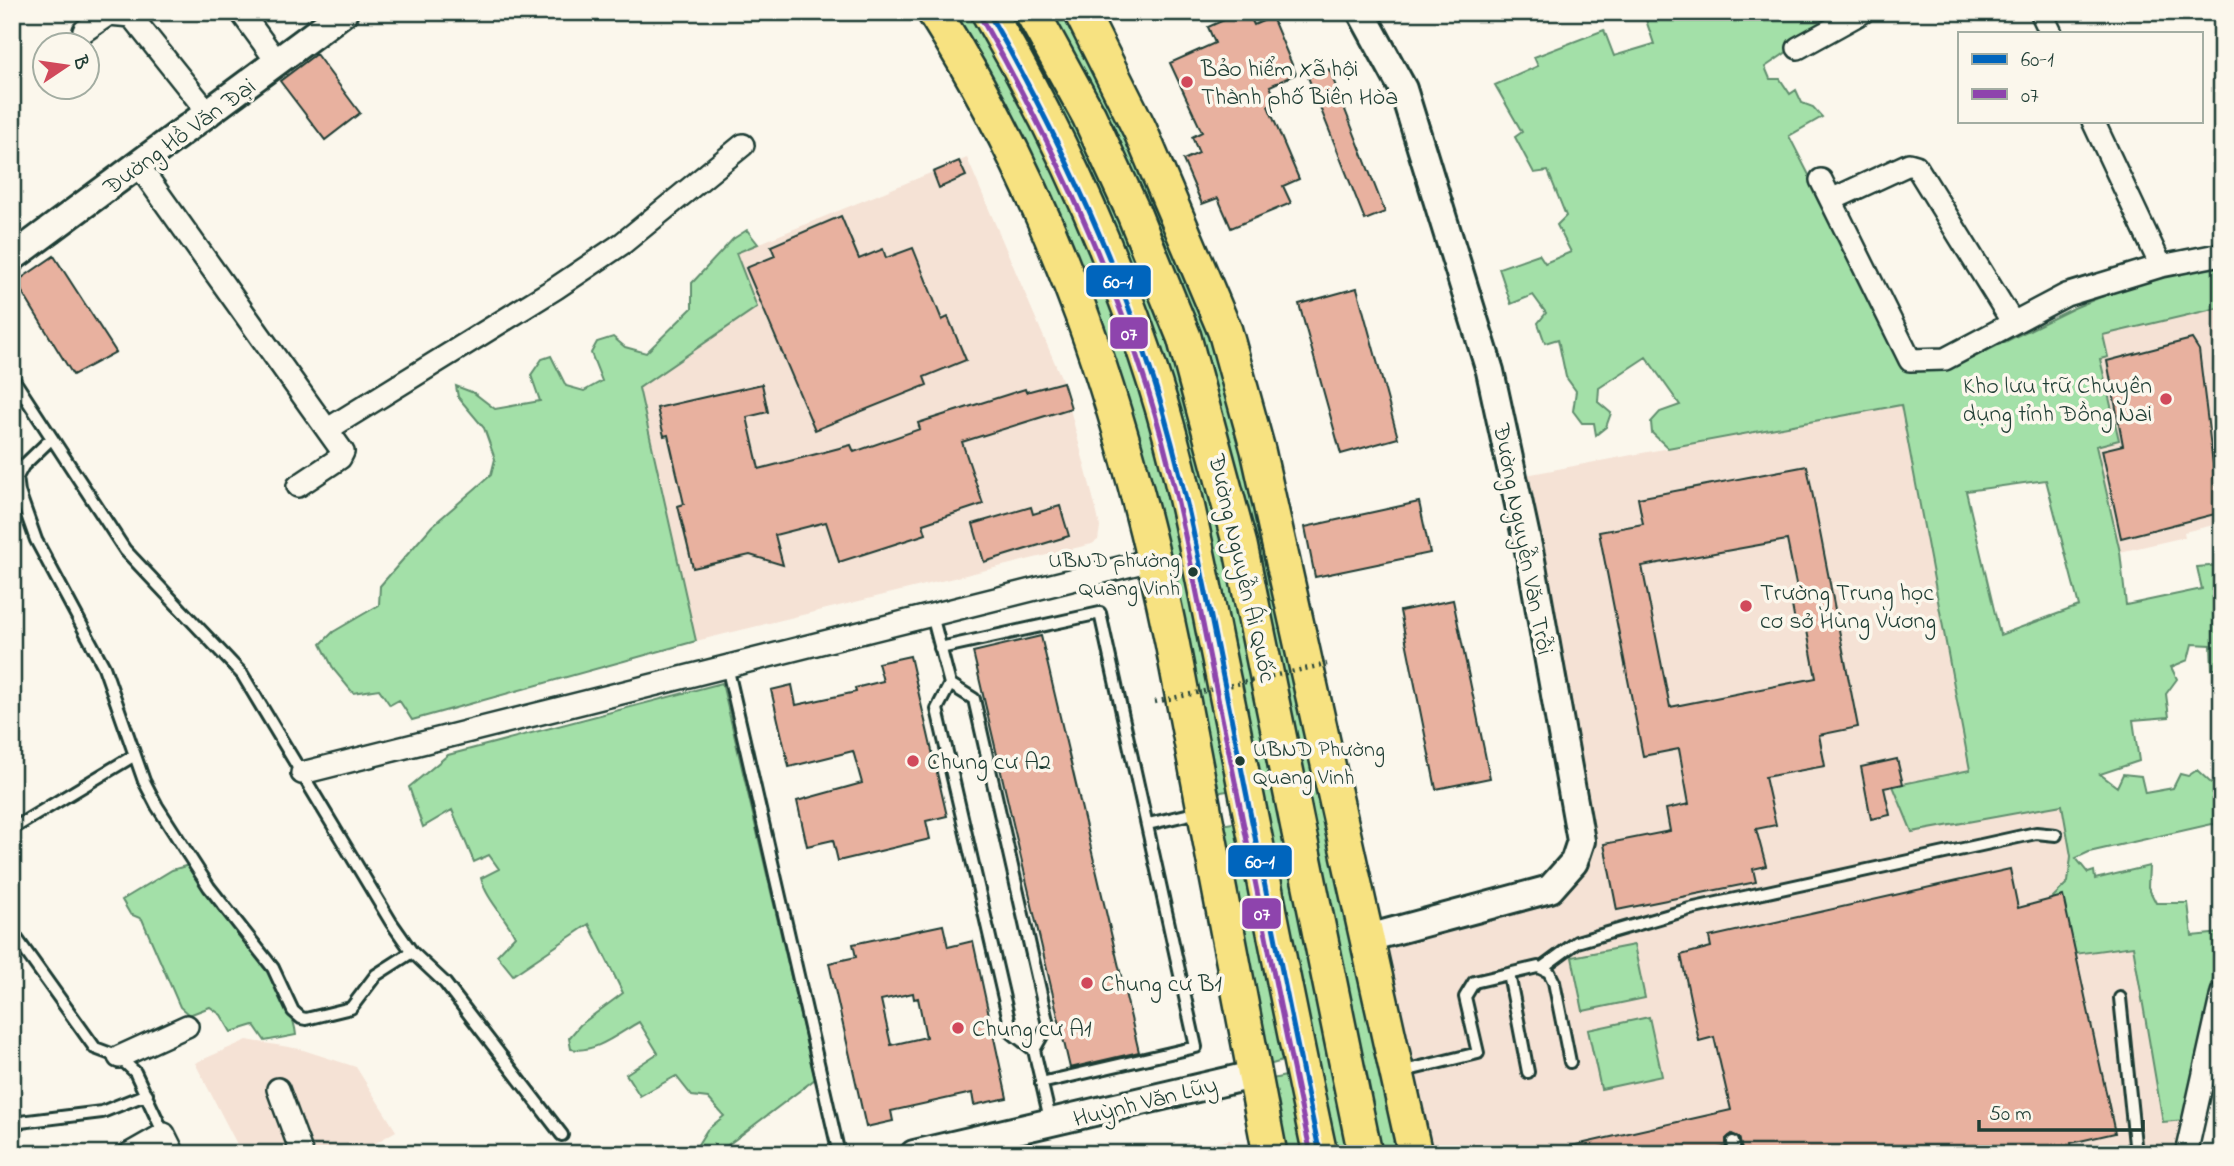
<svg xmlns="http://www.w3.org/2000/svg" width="2234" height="1166" viewBox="0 0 2234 1166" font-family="'Indie Flower',sans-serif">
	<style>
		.built { fill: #f5e2d5 }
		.green { fill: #a3e0a8; stroke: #618e6e; stroke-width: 2; fill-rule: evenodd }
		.building { fill: #e8b19f; stroke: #1f3d34; stroke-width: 2; fill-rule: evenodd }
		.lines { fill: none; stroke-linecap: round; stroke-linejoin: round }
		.service-casing { stroke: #1f3d34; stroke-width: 16 }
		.minor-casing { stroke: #1f3d34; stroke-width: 26 }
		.tertiary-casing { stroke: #1f3d34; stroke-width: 32 }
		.primary-casing { stroke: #1f3d34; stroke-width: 38 }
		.service { stroke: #fbf7ec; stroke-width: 10 }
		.minor { stroke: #fbf7ec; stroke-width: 21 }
		.tertiary { stroke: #fbf7ec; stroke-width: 26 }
		.primary { stroke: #f7e281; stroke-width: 33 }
		.path-bridge { stroke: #1f3d34; stroke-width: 4.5; stroke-dasharray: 2 5; stroke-linecap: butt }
		.bus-1-casing { stroke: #fbf7ec; stroke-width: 10 }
		.bus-2-casing { stroke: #fbf7ec; stroke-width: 10 }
		.bus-1 { stroke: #0065bd; stroke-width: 5 }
		.bus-2 { stroke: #8e44ad; stroke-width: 5 }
		.poi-dot { fill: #d1495b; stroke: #fbf7ec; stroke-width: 2.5 }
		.bus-dot { fill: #1f3d34; stroke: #fbf7ec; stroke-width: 2.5 }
		.labels { text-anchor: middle; stroke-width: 7; stroke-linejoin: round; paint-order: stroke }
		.bus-label { font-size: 22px; fill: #1f3d34; stroke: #fbf7ec; text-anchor: end }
		.poi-label { font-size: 24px; fill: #1f3d34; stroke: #fbf7ec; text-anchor: start }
		.street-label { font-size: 24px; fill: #1f3d34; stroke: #fbf7ec }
		.line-badge { stroke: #fbf7ec; stroke-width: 2.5 }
		.badge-label { font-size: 19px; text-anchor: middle; font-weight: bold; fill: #fff }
	</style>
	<rect width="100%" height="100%" fill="#fbf7ec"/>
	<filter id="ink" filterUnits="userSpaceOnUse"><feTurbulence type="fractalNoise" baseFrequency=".0143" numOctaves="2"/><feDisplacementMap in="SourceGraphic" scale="14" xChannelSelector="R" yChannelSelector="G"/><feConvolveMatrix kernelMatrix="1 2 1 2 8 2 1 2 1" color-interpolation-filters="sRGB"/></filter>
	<g filter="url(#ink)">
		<path class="built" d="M967,158L1063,382L1096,509L1100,527L1098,540L1092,544L696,641L638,388L757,307L736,253Z
			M2222,307V523L2184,532L2185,537L2120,552L2096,446L2119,440L2100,359L2103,335Z
			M1901,404L1970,770L1894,786L1912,831L2062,805L2071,856L2068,882L2052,898L2133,946L2163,1122L2185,1120L2177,1154H1427L1382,947L1557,901L1585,867L1594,843L1544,556L1526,475Z
			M247,1040L300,1049L356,1067L396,1131L357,1154H242L195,1063Z
			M1230,1140L1241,1154H1169L1212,1144Z"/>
		<path class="green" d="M949,12H973C1027,113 1084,213 1121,322C1174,474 1201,633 1233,790L1215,793L1168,558Z
			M1003,12H1019L1077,118L1173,340L1209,470L1352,1154H1333L1194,473Z
			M1047,12H1067L1128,134L1213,335L1246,452L1402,1154H1378L1258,567Z
			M1659,12H1845L1765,67L1770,79H1780L1790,94L1796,90L1802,103L1813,107L1822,117L1789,136L1907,367L1952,368L2074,308L2132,284L2222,262V307L2103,335L2108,357L2100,359L2119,440L2096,446L2120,552L2126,605L2202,589L2197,567L2222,565V669H2212L2211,645L2192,644L2188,660L2171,667L2177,679L2166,694L2169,717L2133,720L2139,761L2100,774L2117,787L2123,774L2141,776L2145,793L2173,788L2180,774L2188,776L2197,770L2211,783L2222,781V826L2212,824L2089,852L2076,858L2088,873L2094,871L2095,879L2149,866L2148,887L2156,903H2188L2192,936L2222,933L2185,1120L2163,1122L2133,946L2075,954L2051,899L2068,882L2071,856L2062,805L1912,832L1893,786L1970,770L1901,405L1668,448L1652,433L1651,422L1660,412L1680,405L1646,357L1599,388L1598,402L1611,413L1606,427L1596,435L1594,423H1582L1573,411L1576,391L1566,377L1558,339L1545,343L1538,323L1546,313L1533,295L1511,304L1499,268L1539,254L1545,263L1571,252L1557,225L1566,216L1548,171L1534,173L1515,137L1522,132L1495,85L1538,66L1534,57L1604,30L1614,56L1654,44L1645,17ZM2046,480L2079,606L2000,635L1966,491Z
			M747,230L758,244L736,253L757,307L639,388L696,641L412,720L399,700L390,705L379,689L353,693L334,670L321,644L333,632L379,605L380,586L432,526L491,475L495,459L484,428L458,397L456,386L474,393L495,409L540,401L531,375L542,359L551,356L566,386L584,391L602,381L591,353L597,342L613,337L625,347L646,353L692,308V283L733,239Z
			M722,683L815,1079L716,1154H692L707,1130L724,1116L708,1098L692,1096L676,1076L640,1096L626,1074L658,1053L639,1022C619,1033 595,1054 571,1049L569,1038L580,1025L623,993L589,924L513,975L497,955L515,936C505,916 486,899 481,878L499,869L489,855L474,862L452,810L423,827L409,787L448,755Z
			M1239,822L1286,1060L1265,1066L1221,825Z
			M189,865C219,904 292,989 296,1035L265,1041L254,1025L231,1032L221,1015L210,1007L189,1015L180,1007L142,919L130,914L122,900L172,870Z
			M1634,945L1645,998L1583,1011L1572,957Z
			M1649,1017L1662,1076L1601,1089L1588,1030Z
			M1290,1075L1307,1154H1283L1268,1080Z"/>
		<path class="building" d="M1242,12H1248L1254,25L1272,17L1296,74L1270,86L1277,102L1268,106L1299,179L1283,186L1291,203L1231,228L1218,198L1202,204L1183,160L1199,153L1192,137L1202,132L1170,63L1215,43L1208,27Z
			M316,54L360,113L325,140L280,81Z
			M1329,69L1385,212L1365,220L1308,77Z
			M959,161L966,176L939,188L933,172Z
			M841,216L859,259L883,249L886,258L913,248L942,320L948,317L966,360L924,377L927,385L815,430L746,268L775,256L771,246Z
			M54,256L116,352L73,375L16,282Z
			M1357,288L1398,438L1341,454L1299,304Z
			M2192,339L2199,350L2219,513L2121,538L2102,450L2123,445L2107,361Z
			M1063,382L1071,408L962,442L983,504L923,524L926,534L839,562L826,522L775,535L783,565L750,555L693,568L678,506L684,504L668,435L664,436L657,408L762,384L768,412L747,417L759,469L851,445L854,452L920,429L918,423L1025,389L1026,392Z
			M1807,466L1858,727L1819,735L1825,766L1765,777L1776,825L1756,829L1766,866L1753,869L1756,882L1617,910L1604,844L1670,831L1666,809L1689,804L1679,749L1643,756L1599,532L1643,524L1638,498ZM1787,540L1799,599L1791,600L1795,622L1805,620L1816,678L1670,707L1642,566Z
			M1419,502L1430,553L1315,577L1305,527Z
			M1060,506L1069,536L984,562L973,524L1031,507L1033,514Z
			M1453,600L1490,778L1436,789L1400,611Z
			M1041,636L1139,1052L1070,1068L973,652Z
			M910,656L947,816L926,821L930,839L838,861L833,840L807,846L797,801L862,783L853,751L789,767L771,690L792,685L796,705L856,692L855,688L883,681L878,663Z
			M1897,759L1903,784L1884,788L1890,815L1871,819L1861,767Z
			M2010,869L2018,908L2063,896L2115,1133L2071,1143L2073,1154H1743L1739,1138L1732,1134L1726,1139V1147L1695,1154H1572L1571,1146L1731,1110L1714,1037L1699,1041L1681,955L1711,947L1709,937Z
			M943,925L948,947L973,941L1007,1098L974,1105L972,1093L891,1111L893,1121L866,1127L829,963L856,957L853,944ZM913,993L914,999L918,998L926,1037L891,1045L881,1000Z"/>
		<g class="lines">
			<g class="service-casing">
				<path id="service" d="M12,377L125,550L242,674L391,922L412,952L445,983L562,1135
					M51,439L23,466L17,477L19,492L36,540L104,667L144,781L157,806L209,887L273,968L293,1011L301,1018L306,1019L351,1008L376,975L412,952
					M932,615L950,684L937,709L1012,1033L1034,1050
					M940,648L1100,613L1196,1047L1041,1083
					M727,666L839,1154
					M950,684L974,699L1048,1025L1034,1050L1051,1123
					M1148,824L1199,812
					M12,829L135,755
					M12,932L95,1048L119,1057L135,1072L164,1134
					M1543,967L1577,942L1690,909L2036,833L2056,835
					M1509,974L1528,1072
					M2120,998L2136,1154
					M1400,1072L1478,1053L1465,997L1474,982L1538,967L1549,972L1554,982L1570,1062
					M12,1123L102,1112L147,1094
					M1733,1142L1735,1154"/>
			</g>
			<g class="minor-casing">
				<path id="minor" d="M241,12L278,63
					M2041,12L2051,33
					M84,31L109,14L131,16L210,115
					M1798,48L1863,12
					M2093,121L2161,266
					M139,166L343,452L340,458L298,486
					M1821,180L1910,360L1945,359L2066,295L2161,266L2222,254
					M1831,200L1909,164L1916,166L2013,323
					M328,429L556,288L623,243L743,145
					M302,773L1155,559
					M119,1057L187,1026
					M278,1089L302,1154
					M129,1154L164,1134L174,1154
					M2186,1154L2222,993"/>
			</g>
			<g class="tertiary-casing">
				<path id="tertiary" d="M1361,12L1403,89L1490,371L1531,560L1581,841L1574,862L1550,889L1368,938
					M12,258L344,12
					M914,1154L1253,1075"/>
			</g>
			<g class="primary-casing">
				<path id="primary" d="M934,12C1059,209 1125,416 1172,642L1270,1154
					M988,12C1057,130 1114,254 1155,384C1186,482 1203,583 1224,683C1256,840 1286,997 1320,1154
					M1032,12L1089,116L1134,214L1184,337L1240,545L1365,1154
					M1081,12L1140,130L1225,331L1258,450L1415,1154"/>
			</g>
			<use href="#service" class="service"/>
			<use href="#minor" class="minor"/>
			<use href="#tertiary" class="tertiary"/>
			<use href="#primary" class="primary"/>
			<path class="path-bridge" d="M1155,702L1327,664"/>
			<g class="bus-1-casing">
				<path id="bus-1" d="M988,12C1056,131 1114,254 1155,384C1185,480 1203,579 1223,677C1255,836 1286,995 1320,1154"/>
			</g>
			<g class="bus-2-casing">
				<path id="bus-2" d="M980,16C1048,135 1106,257 1147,387C1177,482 1194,581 1214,679C1247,837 1277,996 1311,1154"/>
			</g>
			<use href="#bus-1" class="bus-1"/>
			<use href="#bus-2" class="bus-2"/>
		</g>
	</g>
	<g class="poi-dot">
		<circle cx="1187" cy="82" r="7"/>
		<circle cx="2166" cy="399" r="7"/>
		<circle cx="1746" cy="606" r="7"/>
		<circle cx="913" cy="761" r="7"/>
		<circle cx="1087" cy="983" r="7"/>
		<circle cx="958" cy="1028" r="7"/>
	</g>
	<g class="bus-dot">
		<circle cx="1193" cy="572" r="6"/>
		<circle cx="1240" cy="761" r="6"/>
	</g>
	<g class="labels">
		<g class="bus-label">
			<text x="1180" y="567">UBND phường<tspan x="1180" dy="28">Quang Vinh</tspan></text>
			<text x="1253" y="756" text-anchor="start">UBND Phường<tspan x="1253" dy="28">Quang Vinh</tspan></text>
		</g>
		<g class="poi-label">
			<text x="1201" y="76">Bảo hiểm Xã hội<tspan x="1201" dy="28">Thành phố Biên Hòa</tspan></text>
			<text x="2152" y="393" text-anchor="end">Kho lưu trữ Chuyên<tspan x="2152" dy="28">dụng tỉnh Đồng Nai</tspan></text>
			<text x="1760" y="600">Trường Trung học<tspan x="1760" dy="28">cơ sở Hùng Vương</tspan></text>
			<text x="927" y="769">Chung cư A2</text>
			<text x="1101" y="991">Chung cư B1</text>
			<text x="972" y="1036">Chung cư A1</text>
		</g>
		<g class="street-label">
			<text transform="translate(179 136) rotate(-36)" y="8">Đường Hồ Văn Đại</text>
			<text transform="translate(1524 539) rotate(79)" y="8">Đường Nguyễn Văn Trỗi</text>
			<text transform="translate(1243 568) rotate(77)" y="8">Đường Nguyễn Ái Quốc</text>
			<text transform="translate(1145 1101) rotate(-14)" y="8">Huỳnh Văn Lũy</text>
		</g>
	</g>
	<g class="line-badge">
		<rect x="1085" y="264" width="67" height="34" rx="7" fill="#0065bd"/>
		<rect x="1109" y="316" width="40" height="34" rx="7" fill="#8e44ad"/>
		<rect x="1227" y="844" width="66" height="34" rx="7" fill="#0065bd"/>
		<rect x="1241" y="897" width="41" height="33" rx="7" fill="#8e44ad"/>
	</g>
	<g class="badge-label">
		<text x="1118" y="288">60-1</text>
		<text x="1129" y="340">07</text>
		<text x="1260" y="868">60-1</text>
		<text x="1262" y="920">07</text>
	</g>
	<rect width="2234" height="1166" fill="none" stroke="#fbf7ec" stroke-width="42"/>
	<rect x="21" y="21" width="2192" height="1124" fill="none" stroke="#1f3d34" stroke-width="2.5" filter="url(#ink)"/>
	<rect x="1958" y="32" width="245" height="91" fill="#fbf7ec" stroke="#a3ada2" stroke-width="2"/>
	<rect x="1972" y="54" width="35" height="10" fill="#0065bd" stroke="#a3ada2" stroke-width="2"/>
	<text x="2021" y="66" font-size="21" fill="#1f3d34">60-1</text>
	<rect x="1972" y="89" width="35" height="10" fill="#8e44ad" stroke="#a3ada2" stroke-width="2"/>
	<text x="2021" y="102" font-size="21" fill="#1f3d34">07</text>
	<g transform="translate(66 66) rotate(77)"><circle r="33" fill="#fbf7ec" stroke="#a3ada2" stroke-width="2"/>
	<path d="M0-5L12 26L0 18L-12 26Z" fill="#d1495b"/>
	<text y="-10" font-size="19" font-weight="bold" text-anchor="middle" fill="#1f3d34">B</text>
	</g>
	<path d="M1979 1120v10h164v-10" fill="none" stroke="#1f3d34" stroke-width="3.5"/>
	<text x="1989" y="1120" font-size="21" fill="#1f3d34" stroke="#fbf7ec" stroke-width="5" paint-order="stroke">50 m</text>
</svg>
